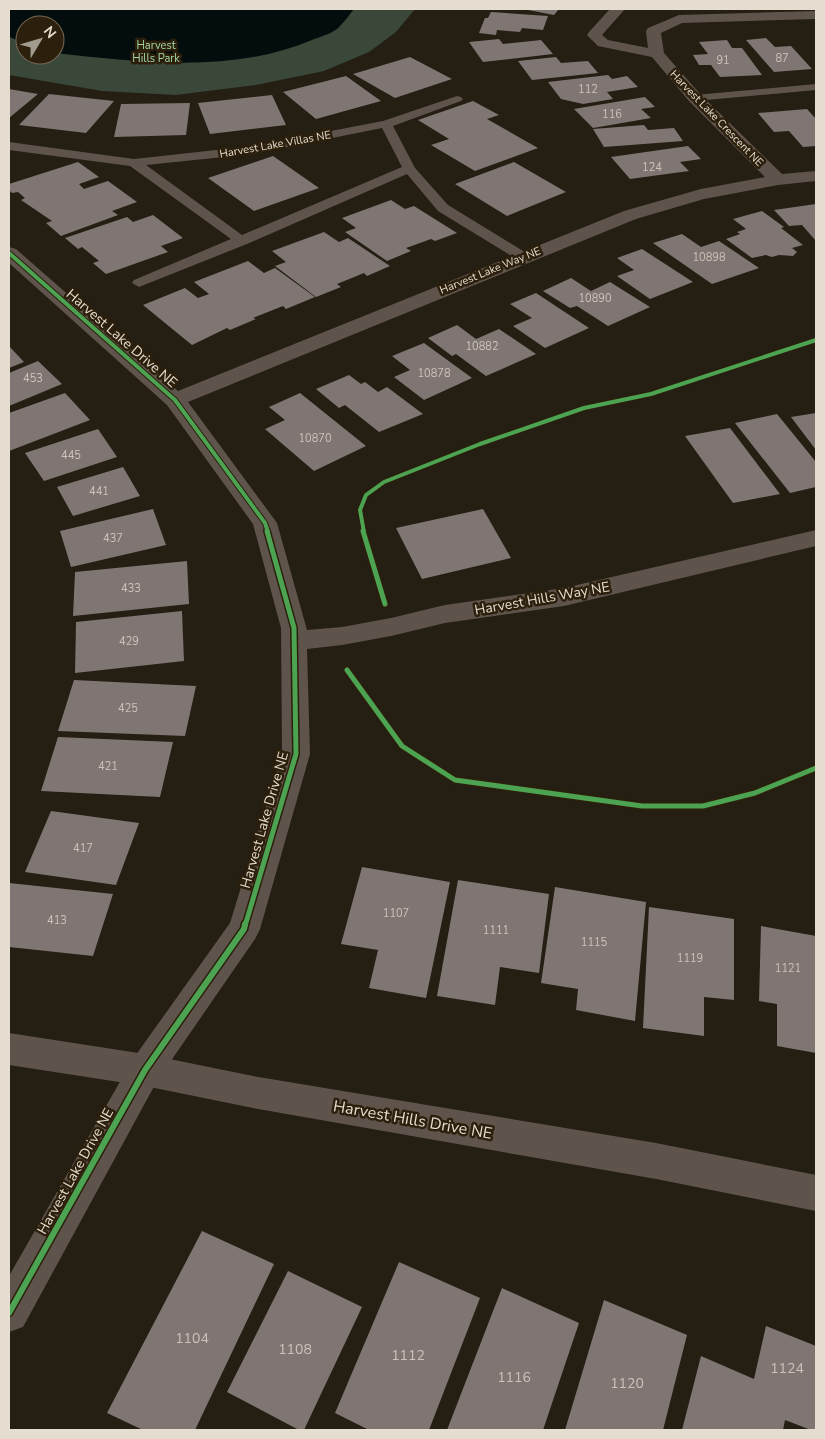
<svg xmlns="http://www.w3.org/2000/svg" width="825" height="1439" viewBox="0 0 825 1439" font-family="'Nunito Sans',sans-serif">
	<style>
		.green { fill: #3a4839; fill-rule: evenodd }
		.water { fill: #030d0d }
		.building { fill: #7f7673 }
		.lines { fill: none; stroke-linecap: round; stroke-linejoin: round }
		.service { fill: #5e544c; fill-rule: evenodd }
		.minor { fill: #5e544c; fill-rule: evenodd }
		.tertiary { fill: #5e544c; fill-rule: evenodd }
		.cycleway-far2-casing { stroke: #2c1f0b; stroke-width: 6 }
		.cycleway-far1-casing { stroke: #2c1f0b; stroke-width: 8 }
		.cycleway-casing { stroke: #2c1f0b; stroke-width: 9 }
		.cycleway-far2 { stroke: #4ca352; stroke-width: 4 }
		.cycleway-far1 { stroke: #4ca352; stroke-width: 5 }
		.cycleway { stroke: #4ca352; stroke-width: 6 }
		.labels { text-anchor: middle; stroke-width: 5; stroke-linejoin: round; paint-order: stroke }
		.far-park-label { font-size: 11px; fill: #a2d7a7; stroke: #2c1f0b }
		.number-label { font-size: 11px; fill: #ccc3b9 }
		.far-street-label { font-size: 11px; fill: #e5ddd0; stroke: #2c1f0b }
		.street-label { font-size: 14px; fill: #e5ddd0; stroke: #2c1f0b }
		.near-number-label { font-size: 14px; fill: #ccc3b9 }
		.near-street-label { font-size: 16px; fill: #e5ddd0; stroke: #2c1f0b }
	</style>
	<rect width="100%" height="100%" fill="#241e13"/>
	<path class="green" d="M9,9H415L396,32L369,52L324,71L256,85L176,95L102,91L9,75ZM25,25H55V55H25Z"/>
	<path class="water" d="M9,9H354C349,15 343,24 337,29C330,34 320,37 312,40C232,74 139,62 55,53V25H25V43L9,37Z"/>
	<path class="building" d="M523,9H559L554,15Z
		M491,12L548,16L543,30L522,28L520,32L497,30L496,35L479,33L485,18H488Z
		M766,38L775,47L791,46L812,69L774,72L746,40Z
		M499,39L503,44L541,40L553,54L483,62L469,42Z
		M727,40L732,48H742L762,75L720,77L711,65H699L693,55L708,54L699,42Z
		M410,57L452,79L395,98L353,74Z
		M556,57L561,63L588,61L598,73L532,80L518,61Z
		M608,75L612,79L627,76L638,87L607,92L613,99L583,104L561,99L548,82Z
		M346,76L381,101L316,119L283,92Z
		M9,89L38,94L9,118Z
		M49,94L114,101L86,133L19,125Z
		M272,95L286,125L210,134L198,103Z
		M645,97L655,107L641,109L651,118L593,128L574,109Z
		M473,101L499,115L487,119L538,148L475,171L431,145L449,139L418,120Z
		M190,103L186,135L114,137L121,104Z
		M807,109L816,119V146L803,147L789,131L774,132L758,113Z
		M644,125L648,130L674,128L683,141L604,147L593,129Z
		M688,146L701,159L680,162L689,171L630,179L611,157Z
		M273,156L319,188L254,211L208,178Z
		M78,162L99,177L79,184L84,189L108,181L137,202L112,211L118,215L61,236L46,223L52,221L21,200L25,198L18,192L12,193L9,190V184Z
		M514,162L566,192L507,216L455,184Z
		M391,200L405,209L414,206L457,233L435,241L431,239L406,248L411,251L387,261L345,232L356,228L342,218Z
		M816,204V241L802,225L789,226L774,210Z
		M762,211L784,227L781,228L803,245L792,248L797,252L793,256L779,255L772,257L766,255L752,258L726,239L740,234L737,232L746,229L733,219Z
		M153,215L183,238L161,246L168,252L106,274L93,263L99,261L82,247L78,249L65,238L127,217L133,222Z
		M324,232L339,242L348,238L390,266L367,276L364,273L337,284L341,287L316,297L275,266L286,262L272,251Z
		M682,234L701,247L719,241L759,268L712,284L653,243Z
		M642,249L693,282L650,299L617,276L634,270L617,258Z
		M248,261L264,273L275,268L315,297L286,309L283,306L253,318L256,319L230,330L227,328L192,345L143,305L185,288L198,298L209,294L194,282Z
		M571,278L591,291L610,282L650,307L608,326L577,306L570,308L543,291Z
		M536,293L589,328L545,348L513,326L532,318L510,304Z
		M457,325L476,339L499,329L536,354L486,376L456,354L452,356L428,338Z
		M424,343L472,378L424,400L394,377L410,370L392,356Z
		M9,346L24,362L9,368Z
		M38,361L62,384L9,406V373Z
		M349,375L361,384L365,382L378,392L387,387L423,414L379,432L345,405L339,408L316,389Z
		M65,393L90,420L9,451V413Z
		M300,393L366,446L314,471L265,429L285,420L269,407Z
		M816,413V450L791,417Z
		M777,414L816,462V487L790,493L735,423Z
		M730,428L780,494L733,503L685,436Z
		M98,429L117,457L44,481L25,453Z
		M123,467L140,496L73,516L57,487Z
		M153,509L166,545L71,567L60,531Z
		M483,509L511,558L422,579L396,528Z
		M187,561L189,604L73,616L75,572Z
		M182,611L184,661L75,673L76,622Z
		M74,680L196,686L185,736L58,731Z
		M58,737L173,742L160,797L41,791Z
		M51,811L139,823L116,885L25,872Z
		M362,867L450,882L426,998L369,988L378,950L341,944Z
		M458,880L549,894L539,973L500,967L495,1005L437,996Z
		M9,883L113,894L93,956L9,947Z
		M555,887L646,902L635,1021L576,1010L578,989L541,983Z
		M649,907L734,919V1000L704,997V1036L643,1028Z
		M761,926L816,936V1053L777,1046V1004L759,1001Z
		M202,1231L274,1264L195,1430H143L107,1413Z
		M399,1262L480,1298L429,1430H369L335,1413Z
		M288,1271L362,1307L304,1430H299L227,1392Z
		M502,1288L579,1323L543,1430H447Z
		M604,1300L687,1335L663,1430H565Z
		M766,1326L816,1346V1430H811L785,1420L783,1430H682L701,1356L754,1379Z"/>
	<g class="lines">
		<path class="service" d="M816,84V90L695,101L689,98L695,95Z
			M457,96L461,97L463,99L461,101L393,126L415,168L448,205L528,254L530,257L528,260H518L438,211L407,174L247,244L139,287L132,283L134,280L231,239L130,166L9,150V142L134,159L253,146L383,121ZM382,128L402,167L242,235L146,165L253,154Z"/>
		<path class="minor" d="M610,9H625L602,35L608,40L648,48L646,31L648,28L679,15L816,11V19L682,23L661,33L664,53L701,95L782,174L816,171V181L778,185L704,199L636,219L188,402L277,523L307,630L342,627L391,618L445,605L564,588L816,530V546L564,606L445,623L391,636L342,645L307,649L310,754L260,929L255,939L157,1081L23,1327L9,1332V1276L133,1059L230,923L282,754L281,628L253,524L167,405L9,263V247L16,249L178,391L624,211L701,189L765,177L689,101L652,57L598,46L587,35L589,32Z"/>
		<path class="tertiary" d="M9,1033L145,1054L253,1076L656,1143L816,1175V1211L656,1179L253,1108L145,1086L9,1065Z"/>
		<g class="cycleway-far2-casing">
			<path id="cycleway-far2" d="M9,253L175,400L265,523L268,532
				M364,532L360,510L366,495L384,482L480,444L584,408L651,394L816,340"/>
		</g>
		<g class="cycleway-far1-casing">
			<path id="cycleway-far1" d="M363,531L385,604
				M347,670L402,746L455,780L642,806H703L755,793L816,768
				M245,926L296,754L294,628L267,531"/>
		</g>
		<g class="cycleway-casing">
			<path id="cycleway" d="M9,1313L145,1070L244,929L245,924"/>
		</g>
		<use href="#cycleway-far2" class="cycleway-far2"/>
		<use href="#cycleway-far1" class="cycleway-far1"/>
		<use href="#cycleway" class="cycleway"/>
	</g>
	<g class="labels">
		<g class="far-park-label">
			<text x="156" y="49">Harvest<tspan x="156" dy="13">Hills Park</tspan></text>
		</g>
		<g class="number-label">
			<text x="782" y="62">87</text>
			<text x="723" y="64">91</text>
			<text x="588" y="93">112</text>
			<text x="612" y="118">116</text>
			<text x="652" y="171">124</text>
			<text x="709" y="261">10898</text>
			<text x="595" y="302">10890</text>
			<text x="482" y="350">10882</text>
			<text x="434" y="377">10878</text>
			<text x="33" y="382">453</text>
			<text x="315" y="442">10870</text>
			<text x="71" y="459">445</text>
			<text x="99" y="495">441</text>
			<text x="113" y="542">437</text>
			<text x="131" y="592">433</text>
			<text x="129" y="645">429</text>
			<text x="128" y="712">425</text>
			<text x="108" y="770">421</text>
			<text x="83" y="852">417</text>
			<text x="396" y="917">1107</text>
			<text x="57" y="924">413</text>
			<text x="496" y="934">1111</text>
			<text x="594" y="946">1115</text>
			<text x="690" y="962">1119</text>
			<text x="788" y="972">1121</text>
		</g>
		<g class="far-street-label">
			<text transform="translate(717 118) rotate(46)" y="4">Harvest Lake Crescent NE</text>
			<text transform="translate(275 144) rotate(-10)" y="4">Harvest Lake Villas NE</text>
			<text transform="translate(490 270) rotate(-22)" y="4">Harvest Lake Way NE</text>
		</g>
		<g class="street-label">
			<text transform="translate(122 338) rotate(41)" y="5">Harvest Lake Drive NE</text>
			<text transform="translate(542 598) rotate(-10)" y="5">Harvest Hills Way NE</text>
			<text transform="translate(264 820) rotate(-74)" y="5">Harvest Lake Drive NE</text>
			<text transform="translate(75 1171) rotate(-61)" y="5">Harvest Lake Drive NE</text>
		</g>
		<g class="near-number-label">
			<text x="192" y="1343">1104</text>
			<text x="295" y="1354">1108</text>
			<text x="408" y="1360">1112</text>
			<text x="787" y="1373">1124</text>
			<text x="514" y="1382">1116</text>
			<text x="627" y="1388">1120</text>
		</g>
		<g class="near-street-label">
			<text transform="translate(413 1119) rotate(10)" y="6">Harvest Hills Drive NE</text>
		</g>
	</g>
	<rect width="825" height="1439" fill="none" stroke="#e5ddd0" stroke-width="20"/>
	<g transform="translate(40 40) rotate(52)"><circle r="24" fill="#2c1f0b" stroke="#766b5a"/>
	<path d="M0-4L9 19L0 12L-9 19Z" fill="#a19a8e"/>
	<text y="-8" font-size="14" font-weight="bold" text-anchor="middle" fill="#e5ddd0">N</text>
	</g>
</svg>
